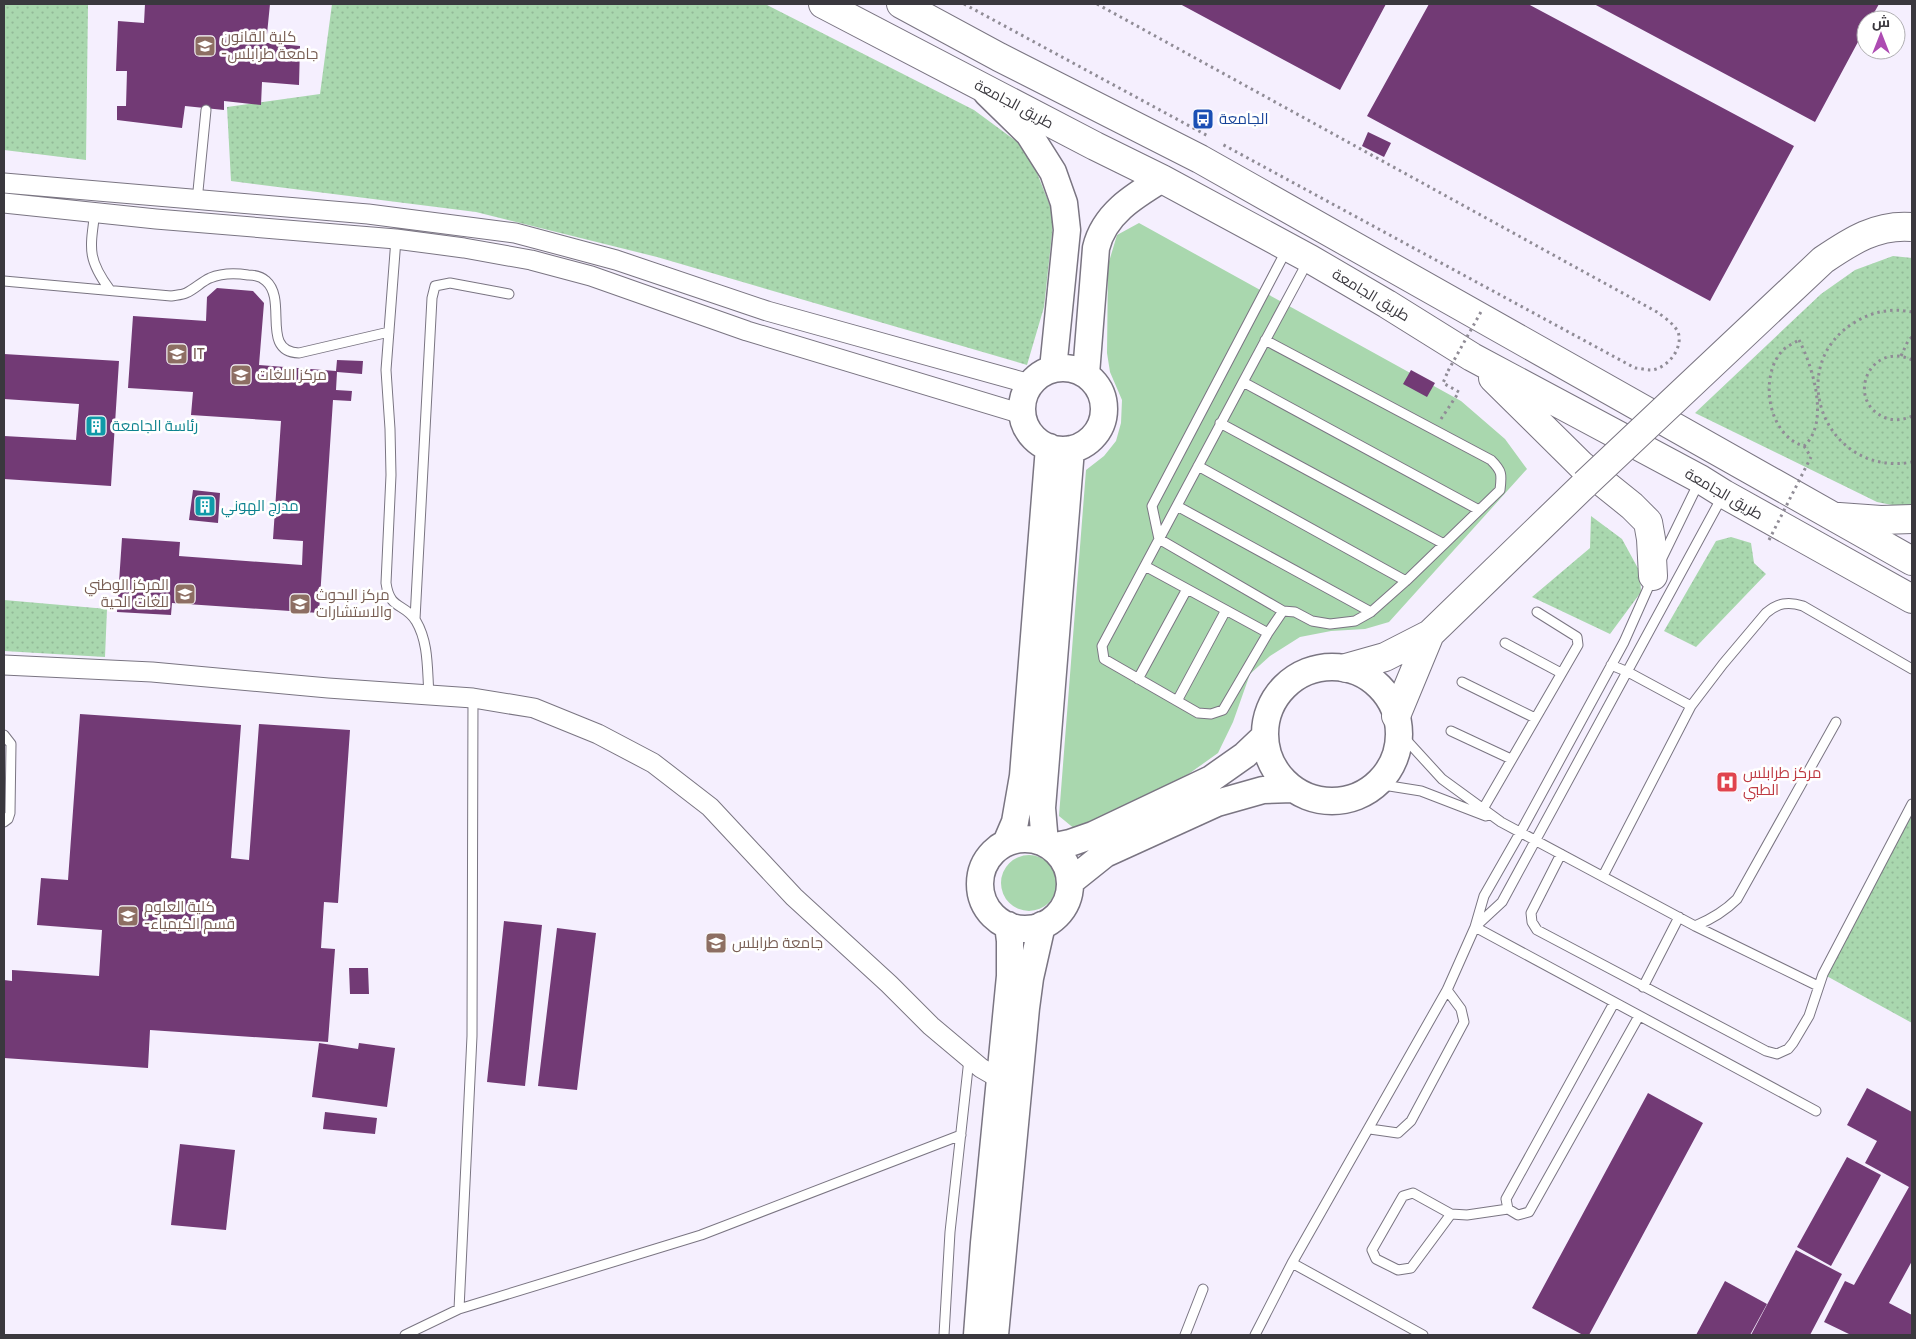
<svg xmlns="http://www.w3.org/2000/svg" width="1916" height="1339" viewBox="0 0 1916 1339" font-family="Cabin,Cairo,sans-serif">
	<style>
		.grass { fill: #a9d7ae }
		.garden { fill: url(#garden-dots) }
		.building { fill: #723a75 }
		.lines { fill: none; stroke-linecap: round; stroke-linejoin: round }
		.lane-casing { stroke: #7a7582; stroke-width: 11 }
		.street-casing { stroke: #7a7582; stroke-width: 21 }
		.secondary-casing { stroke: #7a7582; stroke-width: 29 }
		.highway-casing { stroke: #7a7582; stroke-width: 30 }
		.path { stroke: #908c96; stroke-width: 3; stroke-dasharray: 2.5 4; stroke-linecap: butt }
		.lane { stroke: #fff; stroke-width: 9 }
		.street { stroke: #fff; stroke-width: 19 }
		.secondary { stroke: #fff; stroke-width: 26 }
		.highway { stroke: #fff; stroke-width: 28 }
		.highway-bridge-casing { stroke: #7a7582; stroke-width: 30; stroke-linecap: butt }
		.path-bridge { stroke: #908c96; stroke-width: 3; stroke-dasharray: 2.5 4; stroke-linecap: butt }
		.highway-bridge { stroke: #fff; stroke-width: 28 }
		.labels { text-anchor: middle; stroke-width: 5; stroke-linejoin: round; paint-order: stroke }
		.education-label { font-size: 15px; fill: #785e54; stroke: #fff; text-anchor: start }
		.street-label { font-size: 15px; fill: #3a383e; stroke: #fff }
		.transit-label { font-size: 15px; fill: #164399; stroke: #fff; text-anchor: start }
		.culture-label { font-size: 15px; fill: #0d838f; stroke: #fff; text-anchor: start }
		.health-label { font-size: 15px; fill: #be3a42; stroke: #fff; text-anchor: start }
	</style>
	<defs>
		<pattern id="garden-dots" width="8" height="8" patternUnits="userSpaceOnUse" patternTransform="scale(1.25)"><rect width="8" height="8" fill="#a9d7ae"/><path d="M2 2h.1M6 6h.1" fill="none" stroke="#92b997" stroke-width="1.8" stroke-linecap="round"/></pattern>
	</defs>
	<rect width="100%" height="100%" fill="#f5effe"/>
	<path class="grass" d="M1139,223L1461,401L1505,439L1527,469L1389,622L1365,629L1331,631L1300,637L1270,656L1250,674L1233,722L1218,753L1190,773L1156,793L1076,830L1059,816L1086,470L1104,456L1116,441L1121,423L1122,400L1110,372L1107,353L1108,265L1117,235Z
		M1001 883a28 28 0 1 1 56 0a28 28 0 1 1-56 0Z"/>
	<path class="garden" d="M4,4H88L86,160L4,150Z
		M332,4H765L974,110L1028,150L1054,216L1044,307L1027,365L657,257L476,212L231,181L227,107L320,94Z
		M1893,256L1912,258V509L1877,502L1695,413L1821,294L1855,270Z
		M1591,516L1622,539L1640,572L1641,592L1610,634L1532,597L1590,548Z
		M1731,537L1751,543L1754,563L1766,574L1696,647L1664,631L1716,541Z
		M4,600L107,609L105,657L4,651Z
		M1912,815V1023L1823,974Z"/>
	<path class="building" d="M145,4H270L267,34L245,30V41L300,46L299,85L262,82L261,105L224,101V110L185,106L182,128L117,120V106H126L127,71H116L118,21L144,23Z
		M1180,4H1386L1340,90Z
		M1429,4H1528L1794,146L1710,301L1367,116Z
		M1594,4H1879L1870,20H1866V27L1815,122Z
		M1368,132L1391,143L1384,157L1362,146Z
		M217,288L253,291L264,303L259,365L336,371L337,360L363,361L362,374L337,372L336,390L352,391L351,401L333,400L319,613L172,603L171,615L117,612L122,538L180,542L179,556L302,565L303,541L273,539L281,421L191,415L193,392L128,388L133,316L206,321L207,297Z
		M4,354L119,361L111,486L4,479V436L76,440L79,404L4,399Z
		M1411,370L1435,383L1427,397L1403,384Z
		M193,490L220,493L218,523L189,520Z
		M80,714L241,725L231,858L249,860L259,724L350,730L338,903L324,902L321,948L335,949L328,1042L150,1030L148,1068L4,1058V980L12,981V970L99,976L102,930L37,925L41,878L68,880Z
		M504,921L542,925L525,1086L487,1082Z
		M557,928L596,933L577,1090L538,1086Z
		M349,968H368L369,994H350Z
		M319,1043L358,1049L359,1043L395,1048L387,1107L312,1097Z
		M1867,1088L1912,1112V1261L1889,1303L1912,1315V1335H1851L1824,1322L1845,1281L1854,1285L1909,1187L1865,1163L1877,1141L1847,1125Z
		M1648,1093L1703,1123L1589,1335H1583L1532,1308Z
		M325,1112L377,1118L375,1134L323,1129Z
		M180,1144L235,1150L226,1230L171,1225Z
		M1847,1157L1881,1175L1831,1266L1797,1247Z
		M1796,1250L1842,1274L1810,1335H1751Z
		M1725,1281L1767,1304L1750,1335H1696Z"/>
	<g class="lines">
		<g class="lane-casing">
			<path id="lane" d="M197,201L206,110
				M95,212C90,249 87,259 110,290
				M396,239L386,370L390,429L391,475L386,583C390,611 404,602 416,621C429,643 427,670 429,694
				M4,281L171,296C176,295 182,295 186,293C195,289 201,282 210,278C222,273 235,273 248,275C254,275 261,276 266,281C288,300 260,352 299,353L389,332
				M1265,340L1491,460C1502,471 1502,474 1500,490L1406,581L1371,612L1355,621L1330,624L1312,621L1295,612L1283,611L1268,633L1223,710L1211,714L1198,713L1104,659L1102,646L1243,382L1308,261
				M1243,382L1479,510
				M1220,423L1444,544
				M1198,466L1406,581
				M1177,506L1371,612
				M1661,560L1699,482
				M1145,566L1268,633
				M1283,611L1159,539L1152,506L1287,249
				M415,619L432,298L435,286L450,283L509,294
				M1505,643L1561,673
				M1611,665L1628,672L1691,706
				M1138,679L1187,589
				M1462,682L1535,718
				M473,698L472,1036L459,1309L701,1235L961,1135
				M1177,701L1226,610
				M1451,731L1511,759
				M1399,732L1442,779L1501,822L1695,926L1818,986
				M4,735L11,744L10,813L8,819L4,822
				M1377,784L1421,791L1486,816
				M1483,809L1578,645L1577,637L1537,612
				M1561,854L1531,913L1532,922L1537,930L1766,1051L1777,1054L1788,1049L1793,1043L1809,1016L1823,974L1912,804
				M1603,876L1691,706L1723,664L1766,613C1778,603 1788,601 1803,606L1912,669
				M1695,926C1712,919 1724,912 1737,899L1836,722
				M1475,927L1502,902L1722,497
				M1475,927L1816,1111
				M1643,987L1679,917
				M1614,1003L1506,1199L1508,1209L1518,1215L1529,1212L1639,1016
				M1370,1129L1398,1133L1411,1121L1464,1022L1461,1009L1447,990
				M1451,1214L1411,1268L1398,1270L1376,1259L1372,1250L1403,1196L1413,1193L1451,1214L1467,1215L1508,1209
				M1292,1263L1423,1335
				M405,1335L459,1309
				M944,1335L950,1232L969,1059
				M1185,1335L1203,1289
				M1255,1335L1292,1263L1447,990L1475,927L1484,896L1520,833L1624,642L1652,579"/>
		</g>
		<g class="street-casing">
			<path id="street" d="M4,183L368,214L515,233L616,260L767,311L1030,384
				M4,203L156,219L396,239L464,248L531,260L591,276L747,331L1022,414
				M4,665L152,672L328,688L473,698L534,708L598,734L653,763L710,807L794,897L889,984L931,1026L981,1068L1000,1079"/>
		</g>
		<g class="secondary-casing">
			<path id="secondary" d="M987,93L1029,134L1053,172L1064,203L1067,230L1053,369
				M1022 409a41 41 0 1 1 82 0a41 41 0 1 1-82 0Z
				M1086,374L1096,248C1104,214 1134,196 1162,179
				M1265 734a67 67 0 1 1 134 0a67 67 0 1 1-134 0Z
				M980 884a45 45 0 1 1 90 0a45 45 0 1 1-90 0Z
				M1006,843L1015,822L1023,776L1049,447
				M1045,843L1042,808L1071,449
				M1051,847L1070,843L1093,835L1211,779L1245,755L1265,736
				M1070,882L1105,854L1217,803L1263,790L1293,789
				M977,1335L984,1243L1010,976V941L1008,925
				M995,1335L1026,1008L1030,978L1042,925"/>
		</g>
		<g class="highway-casing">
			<path id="highway" d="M823,4L1095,146L1162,179L1310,259L1387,304L1472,357L1700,479L1724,494L1912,599
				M901,4L999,57L1200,159L1912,561
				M1493,378L1581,465L1632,506L1648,522L1651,539L1653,576
				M1839,517L1881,520L1912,519
				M1346,668L1385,657L1430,634L1585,484
				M1396,716L1430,634"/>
		</g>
		<path class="path" d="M964,4L1208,136
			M1097,4L1657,312C1664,317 1674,324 1678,332C1684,348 1667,369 1651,370C1646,370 1640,368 1635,368L1220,143
			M1912,312C1893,308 1874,311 1857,321C1781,364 1825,478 1912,462
			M1799,340C1813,367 1830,423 1804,446C1768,436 1758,376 1783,350C1787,346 1794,343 1799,340Z
			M1901,356L1908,341L1912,337
			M1912,360C1869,340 1844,402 1886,418C1894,421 1904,420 1912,416
			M1441,419L1459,392L1443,383L1448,371
			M1804,446L1811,457"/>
		<use href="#lane" class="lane"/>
		<use href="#street" class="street"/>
		<use href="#secondary" class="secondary"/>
		<use href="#highway" class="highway"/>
		<g class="highway-bridge-casing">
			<path id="highway-bridge" d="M1585,484L1823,260C1851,241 1877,224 1912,227"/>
		</g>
		<path class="path-bridge" d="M1448,371L1482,310
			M1769,540L1811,457"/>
		<use href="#highway-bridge" class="highway-bridge"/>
	</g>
	<defs>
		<g id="university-square" transform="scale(1.125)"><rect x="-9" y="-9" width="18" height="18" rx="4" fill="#8d6e63" stroke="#fff"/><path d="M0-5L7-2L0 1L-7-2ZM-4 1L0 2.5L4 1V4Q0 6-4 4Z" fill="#fff"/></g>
		<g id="bus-square" transform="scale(1.125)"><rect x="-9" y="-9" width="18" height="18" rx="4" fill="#1a4fb4" stroke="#fff"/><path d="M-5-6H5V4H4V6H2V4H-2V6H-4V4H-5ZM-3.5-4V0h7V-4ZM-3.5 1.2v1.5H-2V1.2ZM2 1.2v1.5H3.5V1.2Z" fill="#fff"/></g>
		<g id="building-square" transform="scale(1.125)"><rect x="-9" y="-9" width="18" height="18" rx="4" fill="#0f9aa8" stroke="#fff"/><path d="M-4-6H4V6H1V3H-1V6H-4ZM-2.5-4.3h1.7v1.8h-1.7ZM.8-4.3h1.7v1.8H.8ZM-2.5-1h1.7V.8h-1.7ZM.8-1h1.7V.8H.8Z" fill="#fff"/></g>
		<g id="hospital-square" transform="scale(1.125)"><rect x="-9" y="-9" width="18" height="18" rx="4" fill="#e0444e" stroke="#fff"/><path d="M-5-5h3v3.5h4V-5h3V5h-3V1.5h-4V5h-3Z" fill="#fff"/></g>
	</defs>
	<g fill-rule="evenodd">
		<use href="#university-square" x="205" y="46"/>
		<use href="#bus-square" x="1203" y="119"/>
		<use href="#university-square" x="177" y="354"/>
		<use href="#university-square" x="241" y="375"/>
		<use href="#building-square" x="96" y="426"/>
		<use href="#building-square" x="205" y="506"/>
		<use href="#university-square" x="185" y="594"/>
		<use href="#university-square" x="300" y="604"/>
		<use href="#hospital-square" x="1727" y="782"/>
		<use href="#university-square" x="128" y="916"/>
		<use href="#university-square" x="716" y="943"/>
	</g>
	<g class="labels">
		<g class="education-label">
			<text x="221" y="42">كلية القانون<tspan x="221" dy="17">-جامعة طرابلس</tspan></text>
			<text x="193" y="359">IT</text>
			<text x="257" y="380">مركز اللغات</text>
			<text x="169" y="590" text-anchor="end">المركز الوطني<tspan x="169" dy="17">للغات الحية</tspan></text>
			<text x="316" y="600">مركز البحوث<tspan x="316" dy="17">والاستشارات</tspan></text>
			<text x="144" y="912">كلية العلوم<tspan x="144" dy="17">-قسم الكيمياء</tspan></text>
			<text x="732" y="948">جامعة طرابلس</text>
		</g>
		<g class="street-label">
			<text transform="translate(1014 104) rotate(28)" y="5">طريق الجامعة</text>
			<text transform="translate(1371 295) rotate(31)" y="5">طريق الجامعة</text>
			<text transform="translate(1724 494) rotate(30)" y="5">طريق الجامعة</text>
		</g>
		<g class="transit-label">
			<text x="1219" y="124">الجامعة</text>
		</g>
		<g class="culture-label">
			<text x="112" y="431">رئاسة الجامعة</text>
			<text x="221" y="511">مدرج الهوني</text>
		</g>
		<g class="health-label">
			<text x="1743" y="778">مركز طرابلس<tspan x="1743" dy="17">الطبي</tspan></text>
		</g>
	</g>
	<rect width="1916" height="1339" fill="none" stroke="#3a383e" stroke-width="10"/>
	<g transform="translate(1881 35)"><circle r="24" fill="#ffffff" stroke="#b0afb2"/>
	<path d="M0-4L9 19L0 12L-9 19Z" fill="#ad4bb2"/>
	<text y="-8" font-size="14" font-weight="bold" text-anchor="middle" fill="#3a383e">ش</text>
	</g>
</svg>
